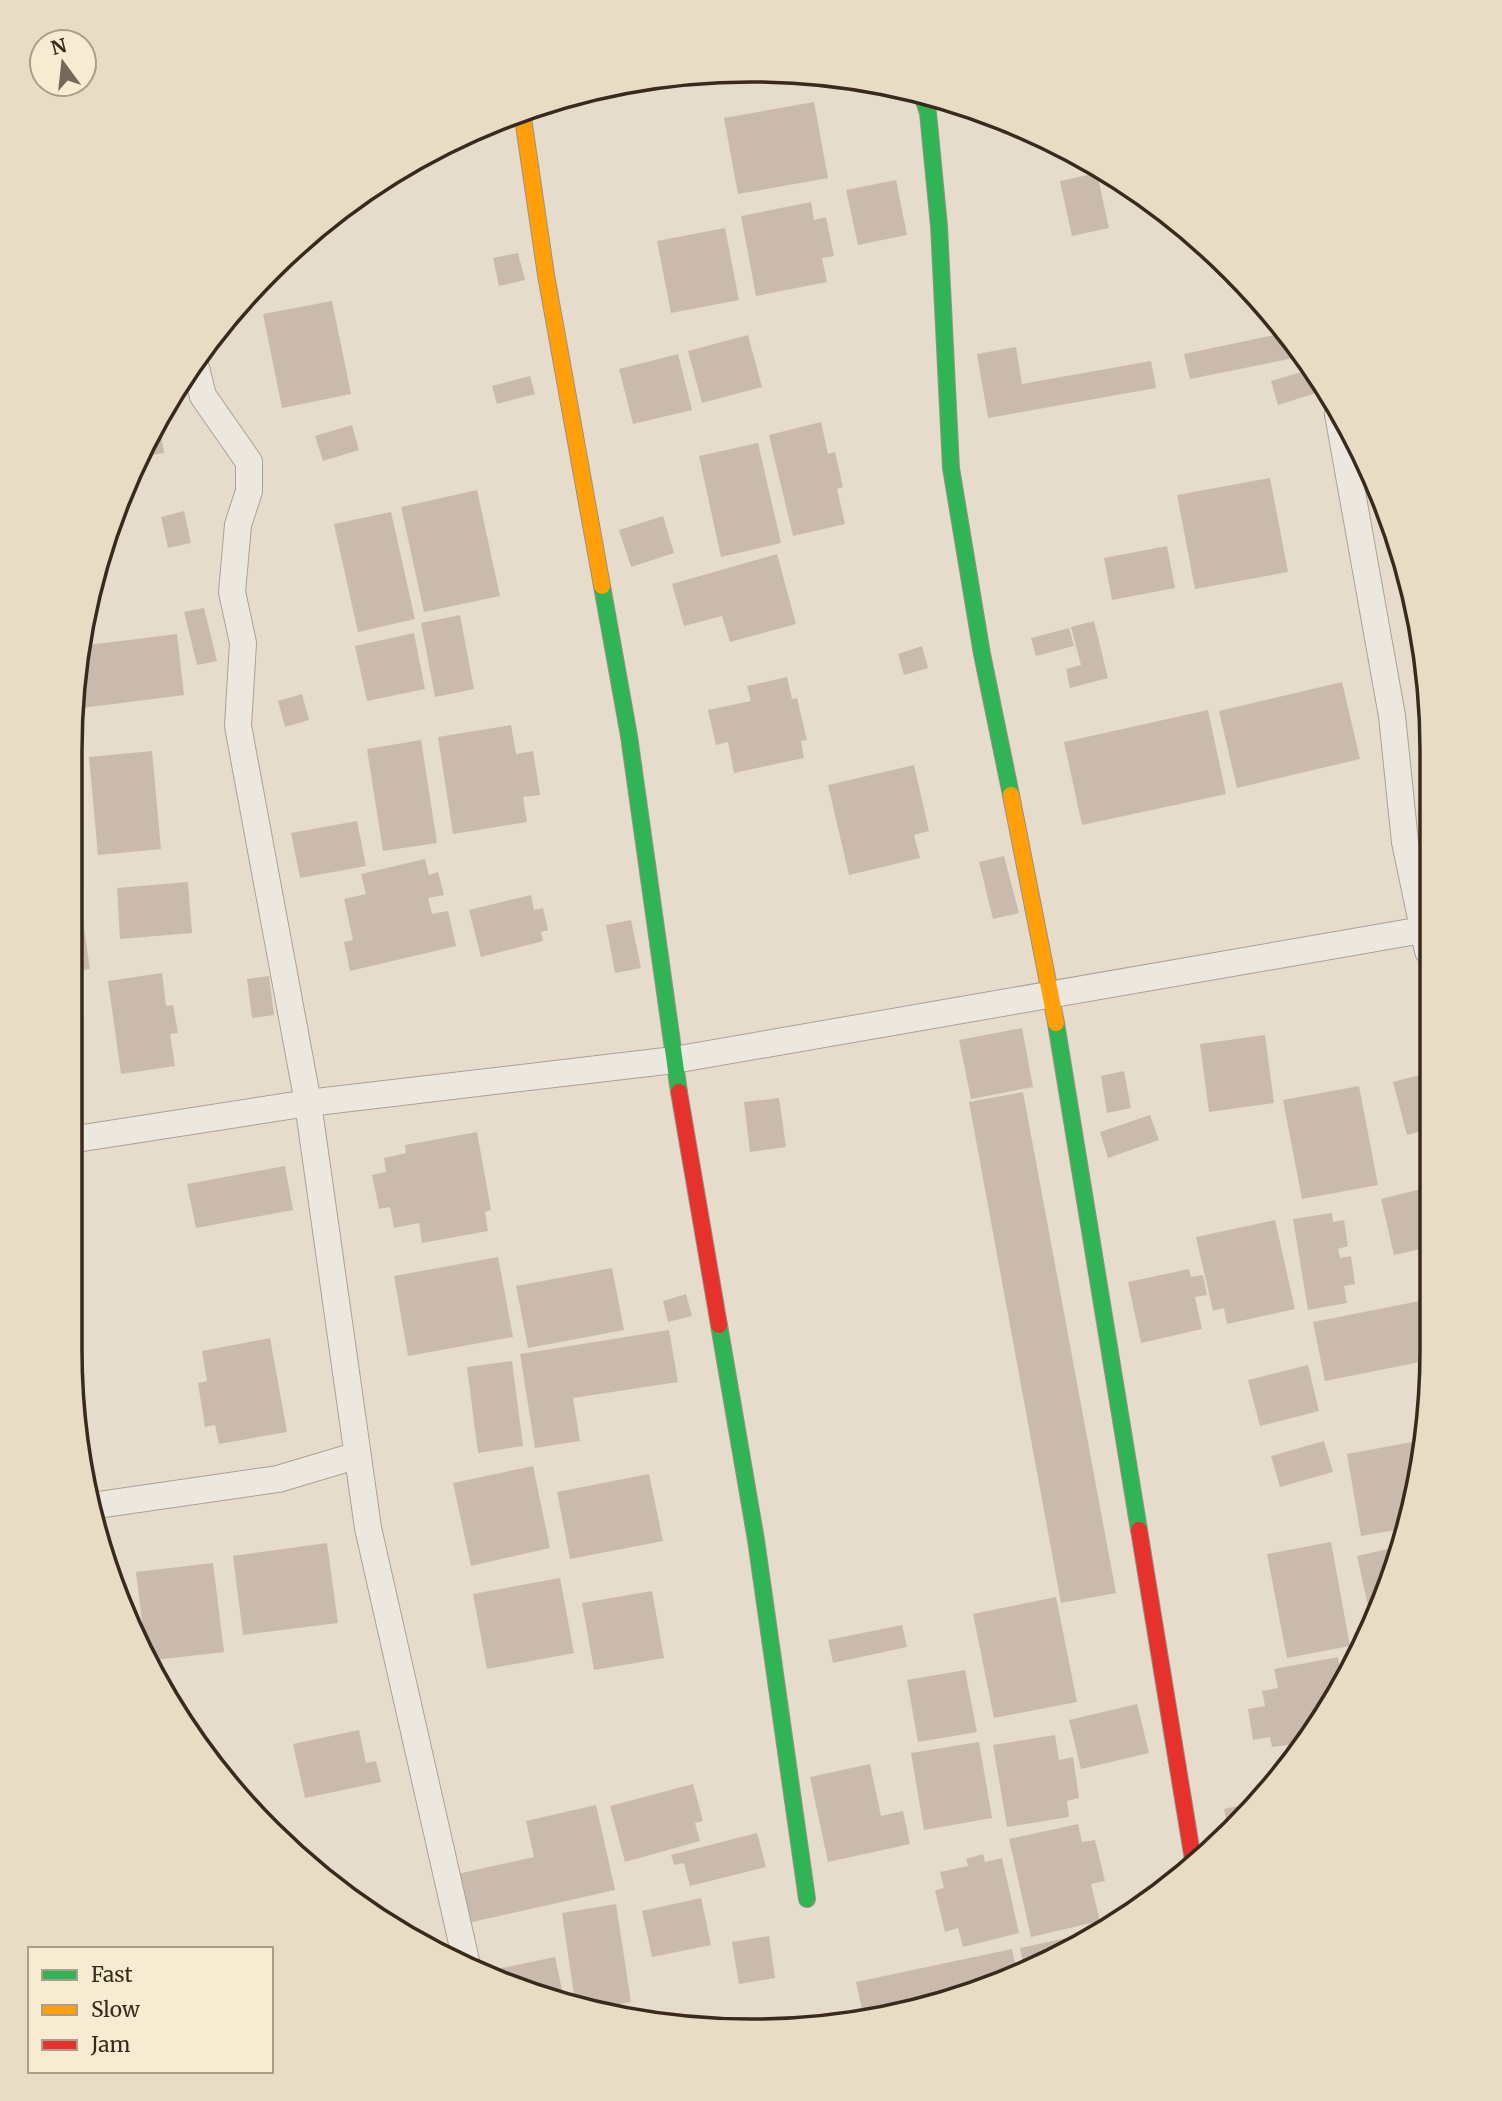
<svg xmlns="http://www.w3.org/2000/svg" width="1502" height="2101" viewBox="0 0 1502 2101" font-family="Merriweather,serif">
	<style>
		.building { fill: #cabaad }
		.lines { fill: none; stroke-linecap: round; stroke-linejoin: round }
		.street-casing { stroke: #aba196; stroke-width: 28 }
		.fast-casing { stroke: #9a9186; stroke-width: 18 }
		.slow-casing { stroke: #9a9186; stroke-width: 18 }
		.jam-casing { stroke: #9a9186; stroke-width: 18 }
		.street { stroke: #ede8df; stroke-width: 26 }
		.fast { stroke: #30b455; stroke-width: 16 }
		.slow { stroke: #ff9f0a; stroke-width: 16 }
		.jam { stroke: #e5322d; stroke-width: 16 }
		.rim { fill: none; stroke: #3a2a1d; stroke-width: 3.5 }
	</style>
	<rect width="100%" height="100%" fill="#e6dccc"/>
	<path class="building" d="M814,102L828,178L738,194L724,118Z
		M1000,121L1028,131L1002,134Z
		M1097,173L1109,228L1072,236L1060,181Z
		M896,180L907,235L858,245L846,190Z
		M811,202L814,220L826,217L834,256L822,258L827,282L756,296L741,216Z
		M725,228L739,300L671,313L657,241Z
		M518,253L525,280L499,286L493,258Z
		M332,301L351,394L282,408L263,314Z
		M1284,333L1299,357L1190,379L1184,354Z
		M748,335L762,387L702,403L688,351Z
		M1016,347L1022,384L1151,361L1156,388L988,418L977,354Z
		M678,354L692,410L633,424L619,369Z
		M1308,370L1316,393L1278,405L1271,381Z
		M530,376L535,394L497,404L492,386Z
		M158,417L164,453L138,457Z
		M821,422L828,454L835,452L843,487L837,489L845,524L793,536L769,435Z
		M352,425L359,450L323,461L315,436Z
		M758,443L781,543L721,557L699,456Z
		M1364,456L1379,508L1374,509L1360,457Z
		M1270,478L1288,572L1195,589L1177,495Z
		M477,490L500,596L424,612L401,507Z
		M184,511L191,543L168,548L161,517Z
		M391,512L415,619L358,632L334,524Z
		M663,516L674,553L631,567L619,530Z
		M1167,546L1175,588L1112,600L1104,558Z
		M777,554L796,624L730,642L722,616L684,626L672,584Z
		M204,608L217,661L197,665L184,612Z
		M460,615L474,689L435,697L421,623Z
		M1094,621L1108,678L1070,688L1066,669L1081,665L1071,627Z
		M1069,628L1074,646L1036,656L1031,638Z
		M414,633L425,689L367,701L355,646Z
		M177,634L184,695L74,709L80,646Z
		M922,646L928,668L904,675L898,654Z
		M787,677L792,699L797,698L807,740L801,741L804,758L734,773L728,742L716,745L708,710L751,701L747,686Z
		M1342,682L1360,759L1237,788L1219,711Z
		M302,694L309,720L285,727L278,701Z
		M1208,710L1226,794L1082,825L1064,742Z
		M511,725L516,754L533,751L540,795L523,797L527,822L453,834L438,737Z
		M421,740L437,843L383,851L367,749Z
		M152,751L161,849L98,855L89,757Z
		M914,765L929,831L914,835L920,858L849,875L828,785Z
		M357,821L366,866L300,878L291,833Z
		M1004,856L1019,913L993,919L979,862Z
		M425,859L429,875L438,872L444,895L428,898L432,914L448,911L456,946L350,971L344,942L353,940L344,899L366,894L361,874Z
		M77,882L90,969L70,972V883Z
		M188,882L192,933L120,939L117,888Z
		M531,895L534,910L543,908L548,930L541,932L543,941L481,957L469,910Z
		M631,920L641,968L615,973L606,925Z
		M162,973L166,1006L173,1005L178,1033L170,1034L175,1066L121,1074L108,981Z
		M269,976L274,1015L252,1018L247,979Z
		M1022,1028L1033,1087L971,1099L959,1040Z
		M1265,1035L1274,1103L1209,1112L1200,1044Z
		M1124,1071L1131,1108L1107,1113L1101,1076Z
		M1427,1073L1429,1129L1407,1135L1393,1082Z
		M1359,1086L1378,1185L1302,1199L1283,1100Z
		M1023,1092L1116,1593L1061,1603L969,1102Z
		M779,1098L786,1147L750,1152L744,1102Z
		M1150,1115L1159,1140L1108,1158L1100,1132Z
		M477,1132L491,1210L485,1212L488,1231L422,1243L419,1223L394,1228L390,1207L379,1209L372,1175L386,1172L384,1158L406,1153L405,1145Z
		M285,1166L293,1210L196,1228L187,1184Z
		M1429,1187L1430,1247L1394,1255L1381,1199Z
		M1332,1213L1333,1222L1344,1220L1348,1246L1338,1249L1340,1258L1351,1256L1355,1284L1344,1286L1347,1303L1308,1310L1293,1219Z
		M1275,1220L1295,1309L1227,1324L1224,1308L1213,1311L1196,1237Z
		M498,1257L513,1337L408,1356L394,1276Z
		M612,1268L624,1330L528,1348L516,1286Z
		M1189,1269L1191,1277L1203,1275L1207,1295L1195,1297L1202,1329L1141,1343L1128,1282Z
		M686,1294L692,1316L668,1322L663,1301Z
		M1430,1299V1360L1325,1381L1313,1322Z
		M669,1330L678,1382L573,1398L580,1441L535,1448L520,1354Z
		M270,1338L287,1432L219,1444L215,1425L205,1427L198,1383L207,1381L202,1351Z
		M512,1361L523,1446L478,1453L467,1367Z
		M1308,1365L1319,1411L1260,1426L1248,1380Z
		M1423,1440L1408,1528L1361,1536L1347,1454Z
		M1324,1441L1333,1472L1280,1487L1271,1456Z
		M533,1466L550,1548L471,1566L453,1483Z
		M649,1474L663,1541L570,1559L557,1492Z
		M1331,1542L1350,1646L1287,1658L1267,1554Z
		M327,1543L338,1623L243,1635L233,1556Z
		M1401,1546L1372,1624L1357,1556Z
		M213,1563L224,1652L154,1660L144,1638L136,1572Z
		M560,1578L574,1653L487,1669L473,1594Z
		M652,1591L664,1658L594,1670L582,1603Z
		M1056,1597L1077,1702L994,1718L973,1614Z
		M902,1625L907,1647L833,1663L828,1640Z
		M1338,1657L1341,1674L1348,1672L1304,1743L1272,1747L1270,1737L1253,1740L1248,1709L1265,1706L1262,1691L1278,1688L1274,1669Z
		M965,1670L977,1732L918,1742L907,1680Z
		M1137,1704L1149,1753L1081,1769L1069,1720Z
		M359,1730L366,1763L376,1761L381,1782L305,1798L293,1744Z
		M1055,1735L1059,1760L1073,1757L1079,1798L1067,1801L1069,1817L1007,1827L993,1745Z
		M979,1742L992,1818L924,1830L911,1753Z
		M870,1764L881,1816L903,1811L910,1844L828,1862L810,1777Z
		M693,1784L703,1821L695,1823L700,1841L625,1862L610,1806Z
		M1256,1802L1229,1831L1224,1809Z
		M596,1805L615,1890L463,1924L453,1875L534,1857L526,1821Z
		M1078,1824L1082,1842L1095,1840L1105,1881L1091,1884L1100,1921L1031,1937L1009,1839Z
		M757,1833L766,1867L690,1886L684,1863L674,1865L671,1855Z
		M983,1854L985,1862L1002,1858L1019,1933L963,1947L958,1928L945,1932L935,1890L944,1888L940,1872L968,1866L966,1859Z
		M701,1898L711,1945L652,1957L642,1911Z
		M616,1904L631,2002L597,2008L575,2002L562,1913Z
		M1085,1934L1086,1938L1052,1961L1024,1969L1020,1948Z
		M769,1936L775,1978L739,1984L732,1942Z
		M1012,1949L1017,1972L864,2018L856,1982Z
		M555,1957L564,1999L483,1975L482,1972Z"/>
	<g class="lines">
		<g class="street-casing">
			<path id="street" d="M196,368L203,396L249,462V491L238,525L232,592L243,643L238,726L308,1103L368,1528L467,1965
				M1338,414L1392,716L1405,842L1428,951
				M70,1140L308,1103L674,1060L1428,929
				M91,1506L278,1479L355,1456"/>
		</g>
		<g class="fast-casing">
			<path id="fast" d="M921,92L928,113L939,226L951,468L982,654L1011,795
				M602,586L629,736L679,1092
				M1056,1023L1139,1530
				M719,1325L756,1540L807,1899"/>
		</g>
		<g class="slow-casing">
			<path id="slow" d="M522,111L546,275L602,586
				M1011,795L1056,1023"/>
		</g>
		<g class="jam-casing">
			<path id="jam" d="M679,1092L719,1325
				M1139,1530L1194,1866"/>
		</g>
		<use href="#street" class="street"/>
		<use href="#fast" class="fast"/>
		<use href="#slow" class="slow"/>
		<use href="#jam" class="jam"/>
	</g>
	<path d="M0 0H1502V2101H0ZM751 82H751A669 669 0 0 1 1420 751V1350A669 669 0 0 1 751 2019H751A669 669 0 0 1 82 1350V751A669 669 0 0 1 751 82Z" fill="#e8dcc4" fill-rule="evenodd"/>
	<path class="rim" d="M751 82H751A669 669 0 0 1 1420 751V1350A669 669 0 0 1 751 2019H751A669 669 0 0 1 82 1350V751A669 669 0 0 1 751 82Z"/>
	<rect x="28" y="1947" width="245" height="126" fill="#f7ebd2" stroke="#ab9e8a" stroke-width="2"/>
	<rect x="42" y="1970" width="35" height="10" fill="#30b455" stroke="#ab9e8a" stroke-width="2"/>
	<text x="91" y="1982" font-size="21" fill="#3a2a1d">Fast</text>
	<rect x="42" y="2005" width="35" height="10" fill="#ff9f0a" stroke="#ab9e8a" stroke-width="2"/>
	<text x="91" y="2017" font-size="21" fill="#3a2a1d">Slow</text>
	<rect x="42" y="2040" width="35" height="10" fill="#e5322d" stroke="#ab9e8a" stroke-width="2"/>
	<text x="91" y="2052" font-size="21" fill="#3a2a1d">Jam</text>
	<g transform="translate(63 63) rotate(345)"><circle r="33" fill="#f7ebd2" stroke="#ab9e8a" stroke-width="2"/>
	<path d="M0-5L12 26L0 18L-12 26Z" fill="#76685a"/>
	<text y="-10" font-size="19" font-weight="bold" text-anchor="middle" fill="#3a2a1d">N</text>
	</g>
</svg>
